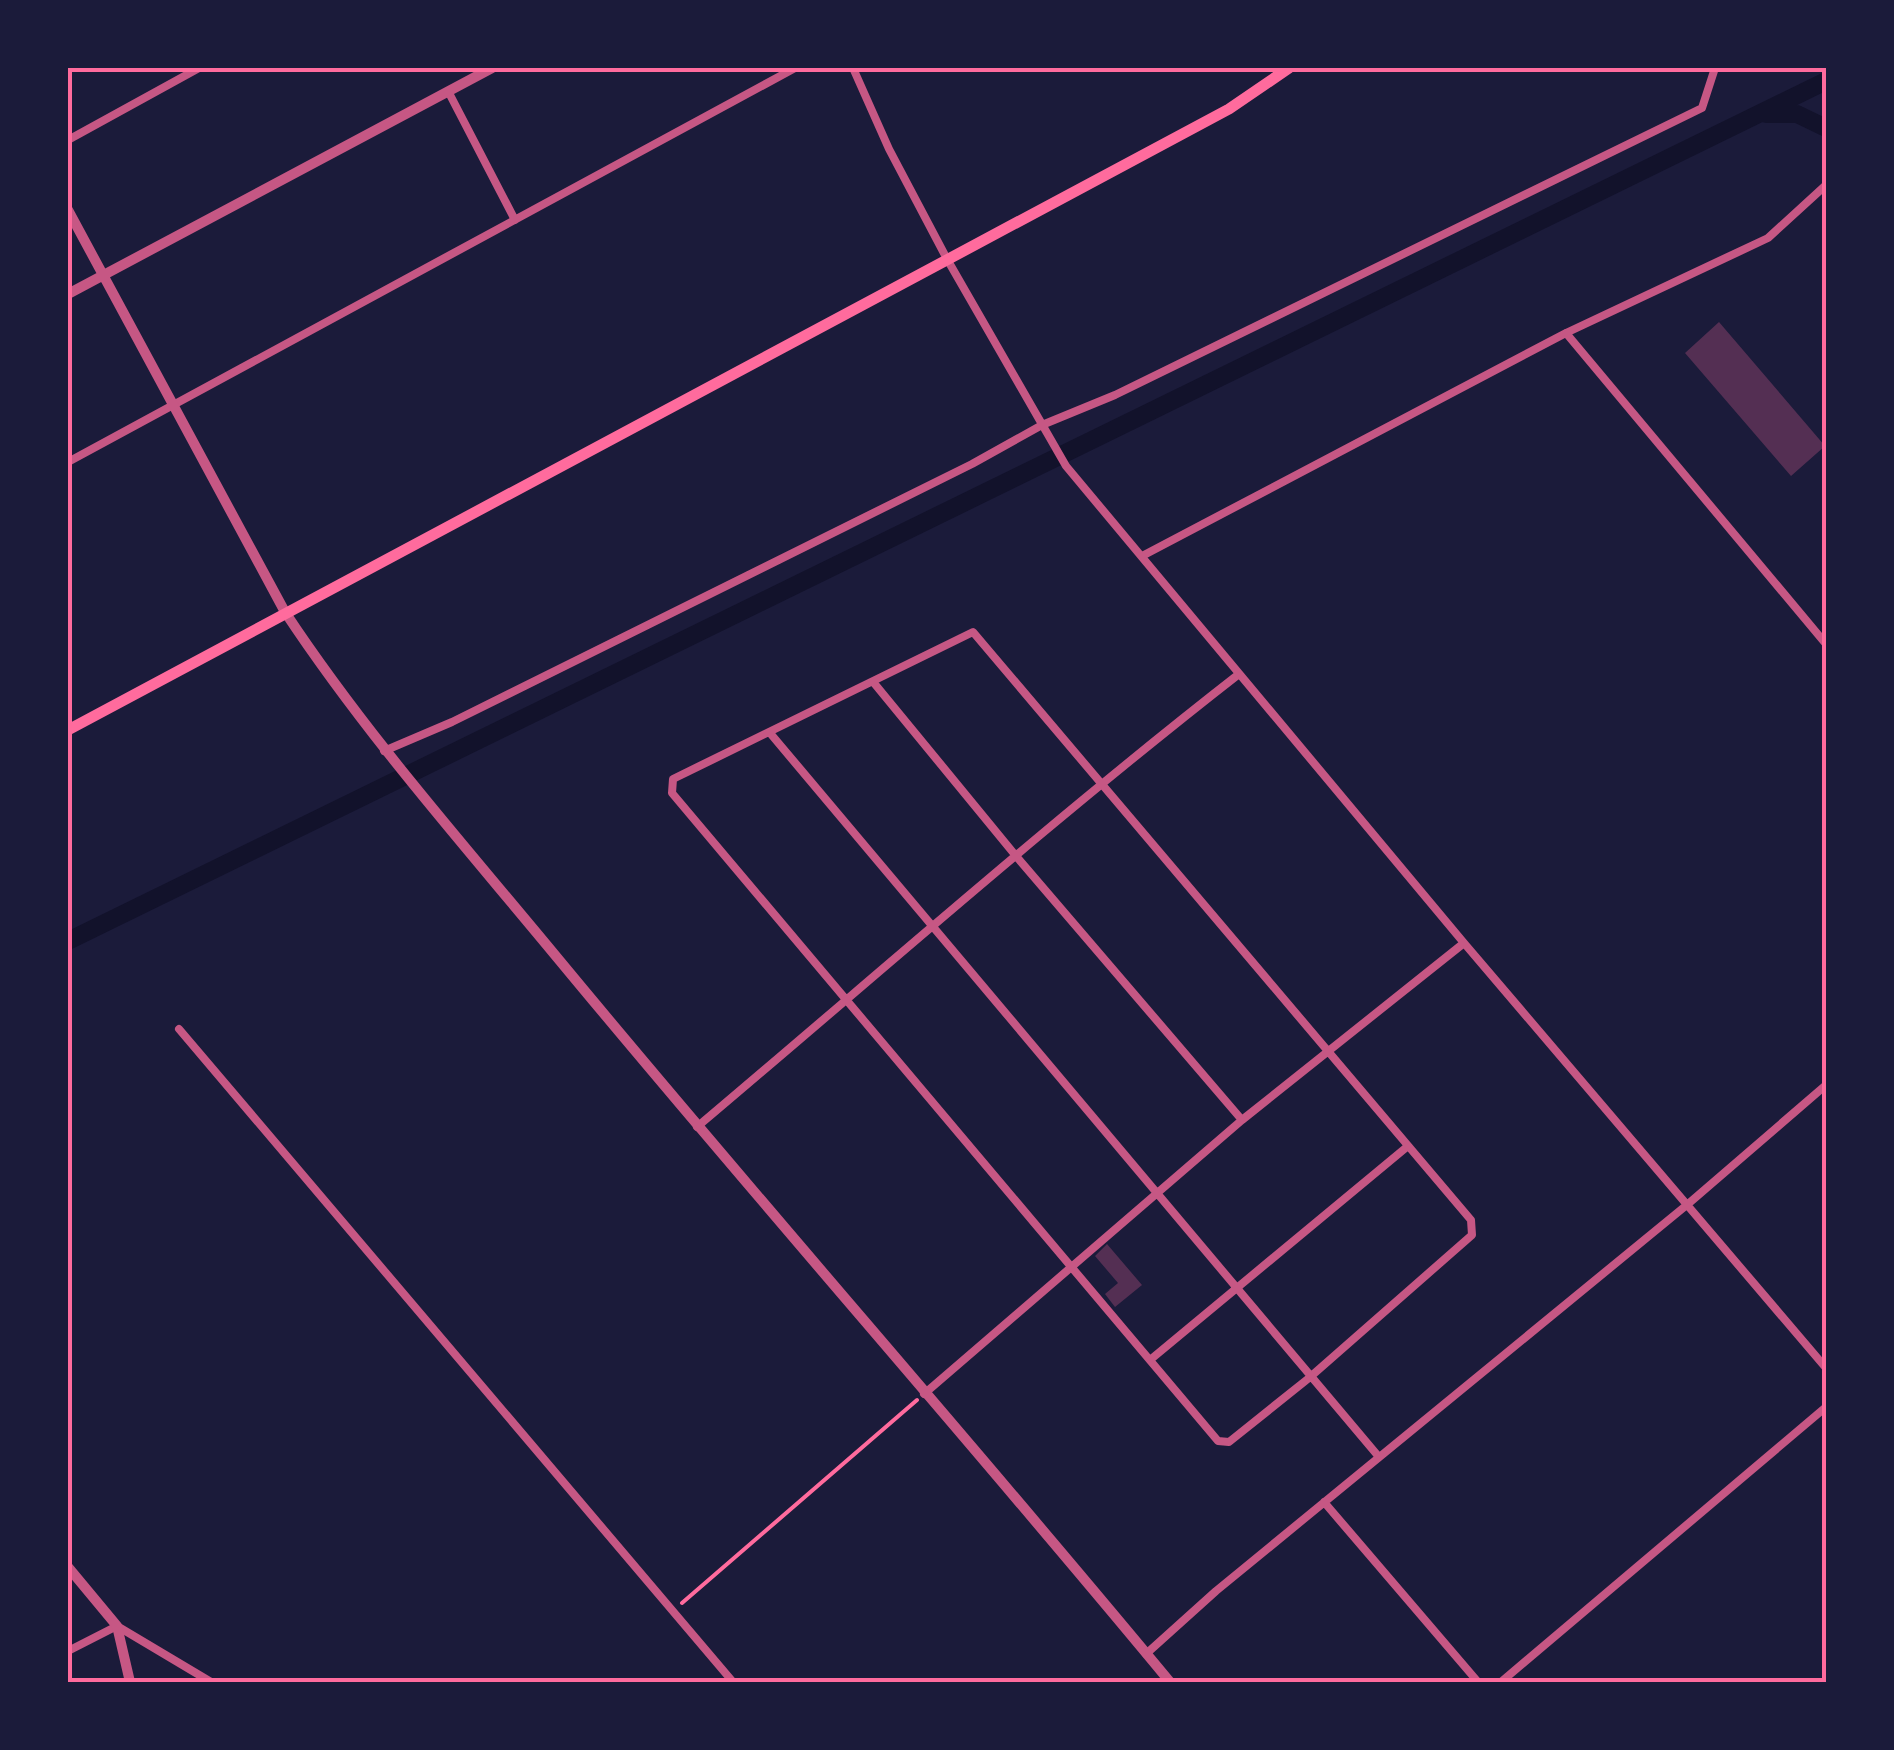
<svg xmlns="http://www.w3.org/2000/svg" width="1894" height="1750" viewBox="0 0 1894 1750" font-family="Roboto,sans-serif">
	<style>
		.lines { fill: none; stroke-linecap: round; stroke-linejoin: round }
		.canal { stroke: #12122b; stroke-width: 18 }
		.building { fill: #542f53 }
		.path { stroke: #ff6b9d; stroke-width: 4 }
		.minor { stroke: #c65784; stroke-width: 8 }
		.tertiary { stroke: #c65784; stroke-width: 10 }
		.secondary { stroke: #ff6b9d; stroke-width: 11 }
		.neatline { fill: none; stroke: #ff6b9d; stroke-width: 4 }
	</style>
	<rect width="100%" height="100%" fill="#1b1b3a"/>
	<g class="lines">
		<path class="canal" d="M1766,114H1797L1826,128
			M68,941L1826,81"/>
	</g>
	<path class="building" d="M1719,322L1825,446L1791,476L1685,353Z
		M1107,1244L1142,1285L1115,1307L1105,1294L1118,1283L1095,1256Z"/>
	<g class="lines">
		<path class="path" d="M682,1603L917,1400"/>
		<path class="minor" d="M853,68L889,149L947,259L1066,466L1464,943L1826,1368
			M448,91L515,220
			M68,140L199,68
			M1566,333L1826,644
			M68,462L795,68
			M1144,555L1566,333L1768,238L1826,185
			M973,632L1471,1220L1472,1235L1309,1378L1229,1442L1218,1441L672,793L673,779Z
			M874,683L1016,856L1242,1120
			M770,733L1379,1457
			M384,751L452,722L972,464L1042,425L1115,395L1702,108L1715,68
			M179,1029L733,1682
			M697,1127C877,975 1053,819 1239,674
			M1150,1360L1408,1146
			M924,1394L1242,1120L1464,943
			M1324,1502L1478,1682
			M68,1651L117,1626L211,1682
			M1146,1654L1216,1591L1688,1204L1826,1085
			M1501,1682L1826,1407"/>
		<path class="tertiary" d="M68,210L285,612C367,736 466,847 560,961C761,1204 970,1440 1170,1682
			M68,294L492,68
			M68,1567L117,1626L130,1682"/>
		<path class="secondary" d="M68,730L1229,109L1289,68"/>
	</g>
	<rect width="1894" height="1750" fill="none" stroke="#1b1b3a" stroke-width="140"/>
	<rect x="70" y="70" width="1754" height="1610" class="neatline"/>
</svg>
